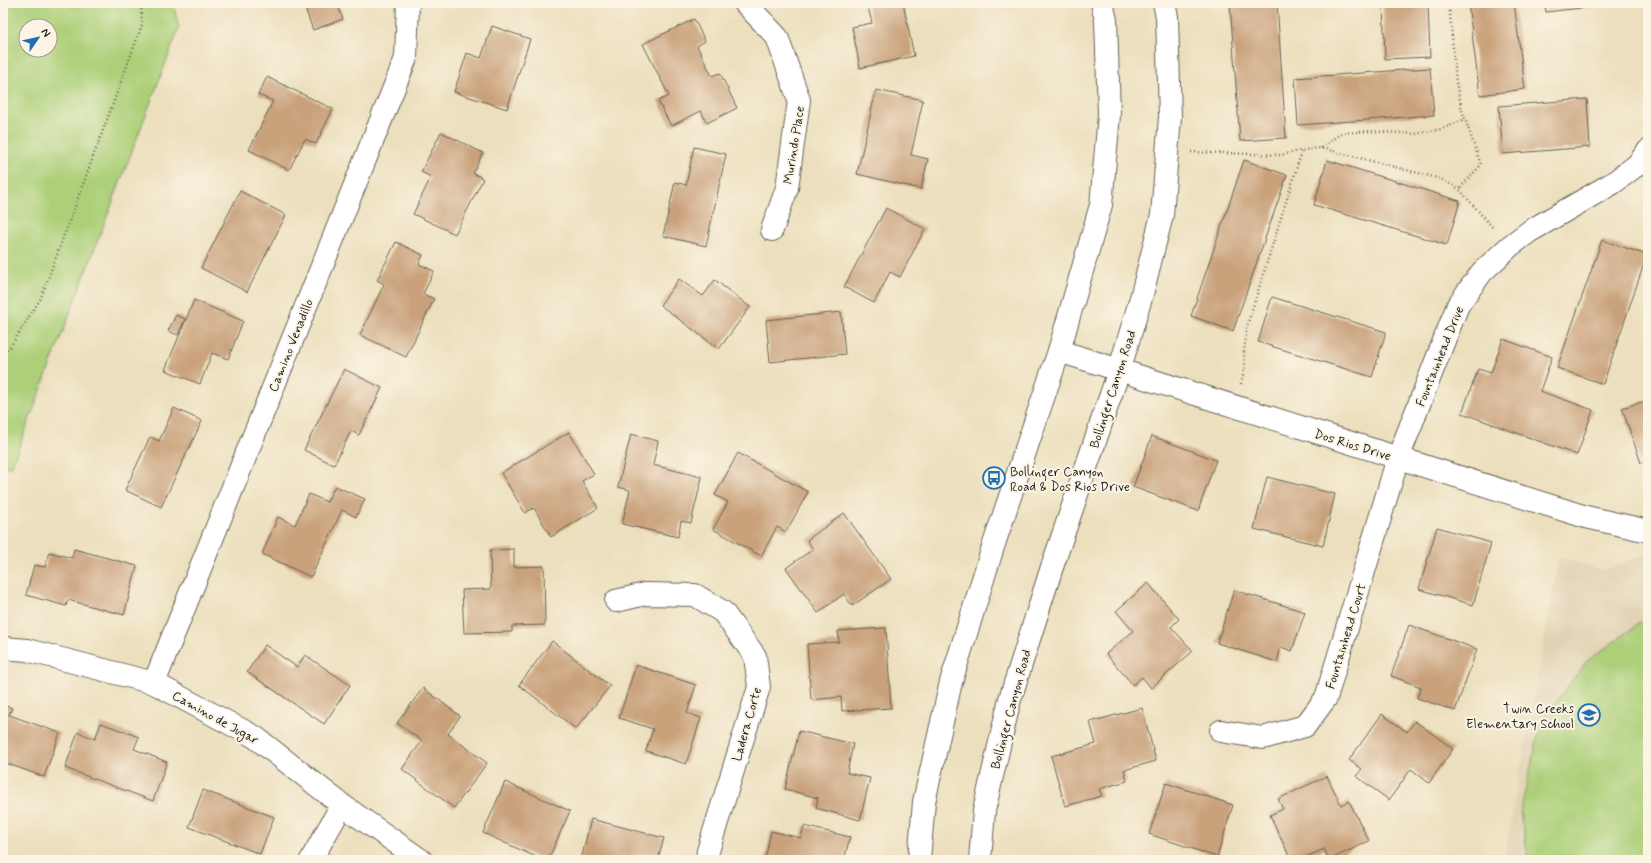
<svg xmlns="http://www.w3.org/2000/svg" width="1651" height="863" viewBox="0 0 1651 863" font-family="Mynerve,sans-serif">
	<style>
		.built { fill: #e1d1b4 }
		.green { fill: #accf78; stroke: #64764a; fill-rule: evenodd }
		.building { fill: #c9a27c }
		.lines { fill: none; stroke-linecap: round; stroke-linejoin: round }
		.minor-casing { stroke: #656054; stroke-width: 24 }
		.major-casing { stroke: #656054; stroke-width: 24 }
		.path { stroke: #656054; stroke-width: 2.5; stroke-dasharray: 1 3; stroke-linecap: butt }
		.minor { stroke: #fff; stroke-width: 22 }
		.major { stroke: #fff; stroke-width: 22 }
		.labels { text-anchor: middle; stroke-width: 4; stroke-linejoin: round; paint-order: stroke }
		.street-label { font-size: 13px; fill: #1c1c1c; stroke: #fcf5e5 }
		.poi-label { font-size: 13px; fill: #1c1c1c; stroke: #fcf5e5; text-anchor: start }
	</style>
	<rect width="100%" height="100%" fill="#fcf5e5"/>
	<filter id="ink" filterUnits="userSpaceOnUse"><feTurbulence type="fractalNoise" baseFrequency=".025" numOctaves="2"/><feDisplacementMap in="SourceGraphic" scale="8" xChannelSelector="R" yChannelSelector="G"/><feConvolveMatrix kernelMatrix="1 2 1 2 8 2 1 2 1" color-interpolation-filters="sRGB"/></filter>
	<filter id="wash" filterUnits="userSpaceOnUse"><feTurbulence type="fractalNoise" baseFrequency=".012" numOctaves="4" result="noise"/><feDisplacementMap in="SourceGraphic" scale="16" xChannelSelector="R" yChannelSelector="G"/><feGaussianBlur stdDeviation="0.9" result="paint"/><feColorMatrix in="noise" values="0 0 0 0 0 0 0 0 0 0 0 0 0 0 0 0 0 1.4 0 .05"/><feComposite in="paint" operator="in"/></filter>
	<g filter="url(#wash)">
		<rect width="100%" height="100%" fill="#ecdfbd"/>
		<path class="built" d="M1648,553V860H1504L1559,557L1603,570Z"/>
		<path class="green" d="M3,3H173L179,28L11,468L3,465ZM26,26H50V50H26Z
			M1648,617V860H1529L1520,813L1542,720L1587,661Z"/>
		<g id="blocks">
			<path class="building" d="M303,3H337L343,19L313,30Z
				M867,3H903L914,56L860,68L852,27L872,23Z
				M1230,3H1277L1286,138L1240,141Z
				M1383,3H1428L1430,57L1385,59Z
				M1468,3H1514L1525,89L1480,95Z
				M1545,3H1616V4L1546,12Z
				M694,19L705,41L697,46L712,76L720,73L737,108L707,123L701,111L671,126L658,101L669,96L643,44Z
				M492,26L530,39L507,109L454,92L467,53L481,58Z
				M1430,68L1434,115L1298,125L1295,78Z
				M267,77L333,109L316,144L305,139L289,170L249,150L273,101L258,95Z
				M876,90L923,100L911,155L928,159L921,189L857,174Z
				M1587,99L1590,147L1503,154L1499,106Z
				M441,132L483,153L473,173L483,179L455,234L413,214L431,177L421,172Z
				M694,147L726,154L706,246L663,236L675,182L686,185Z
				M1244,160L1287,175L1233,331L1191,316Z
				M1327,160L1460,201L1447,245L1314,205Z
				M240,191L286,215L247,292L201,268Z
				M886,208L925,229L900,277L890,272L874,303L844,287Z
				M1602,240L1647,255L1603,384L1557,368Z
				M396,242L423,255L419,264L434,271L423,294L434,299L406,357L360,335L384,284L377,280Z
				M679,279L703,296L715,280L750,307L719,349L660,305Z
				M1272,297L1386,332L1372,377L1258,342Z
				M194,300L243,321L228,359L212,353L200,384L165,370Z
				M841,312L845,354L770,362L766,320Z
				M176,315L185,319L178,335L168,331Z
				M1503,339L1552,357L1540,391L1593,410L1577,455L1462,413L1478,369L1491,373Z
				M344,369L382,388L359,435L351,431L334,465L304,450Z
				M1648,400V467L1646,461L1641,463L1622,408Z
				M174,408L202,421L161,507L125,490L150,437L159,441Z
				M569,432L594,474L582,481L598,508L551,537L534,508L525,513L501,473Z
				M631,434L658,441L653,465L702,477L691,523L681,521L678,537L622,524L630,490L618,487Z
				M1152,436L1216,460L1198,511L1133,487Z
				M738,453L808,492L786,532L777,527L761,556L713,529L728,502L715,495Z
				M1267,477L1335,494L1323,546L1254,529Z
				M335,486L365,499L356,517L342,510L311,577L262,554L278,517L295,525L309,494L327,502Z
				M844,513L891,579L852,606L844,594L818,613L786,568L813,549L807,540Z
				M1437,527L1491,543L1473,605L1419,589Z
				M74,549L137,566L124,615L68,600L66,606L26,595L34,565L45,567L49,552L72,558Z
				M514,549V567L544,566L545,625L512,626V632L464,633L462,590L491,589L490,550Z
				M1148,583L1179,619L1171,627L1193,651L1151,688L1142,677L1133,685L1106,654L1133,631L1116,611Z
				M1234,590L1305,612L1292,651L1281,647L1277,662L1217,643Z
				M1409,625L1477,649L1455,711L1417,698L1421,687L1391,676Z
				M886,628L891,708L842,711L841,697L811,700L807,644L839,642L838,631Z
				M552,641L610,686L576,729L519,685Z
				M265,645L297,667L305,655L350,685L324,724L247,672Z
				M636,665L696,685L687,713L701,718L686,764L646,751L653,729L619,718Z
				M423,688L460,716L448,734L487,763L454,808L402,769L422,741L397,723Z
				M3,705L12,708L9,715L60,733L44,777L3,762Z
				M1142,708L1156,761L1124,770L1127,781L1099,789L1102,796L1065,806L1051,756L1096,744L1090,722Z
				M1382,714L1407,732L1415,721L1453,749L1429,783L1411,769L1389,800L1356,776L1362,769L1349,760Z
				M101,723L139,737L134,749L167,762L153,801L65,768L78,732L95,739Z
				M799,731L853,744L847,773L870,778L860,820L816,808L818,798L785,789Z
				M1327,776L1341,805L1349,801L1369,841L1329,860L1324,849L1299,860H1291L1270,815L1283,809L1278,799Z
				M505,782L570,811L548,860H543L483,833Z
				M1166,783L1233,805L1217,857L1149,834Z
				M203,790L274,817L260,854L189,827Z
				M591,819L664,838L658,860H581Z
				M804,826L850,837L844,860H765L771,831L801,838Z"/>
		</g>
	</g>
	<g filter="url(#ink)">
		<use href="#blocks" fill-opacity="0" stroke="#656054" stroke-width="1"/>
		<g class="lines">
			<g class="minor-casing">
				<path id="minor" d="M745,3L777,37L799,100L787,188L772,230
					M1059,351L1586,517L1648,531
					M616,601L645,594L695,595L723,612L755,656L759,687L708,851L707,860
					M3,648L27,650L154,683L255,737L342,805L421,860
					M154,683L406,58L408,3
					M1221,731L1263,738L1305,726L1326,698L1398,458L1458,305L1482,272L1510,246L1530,231L1613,183L1637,165L1648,151
					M311,860L342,805"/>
			</g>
			<g class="major-casing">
				<path id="major" d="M919,860L924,802L951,682L993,547L1059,351L1101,205L1109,115L1106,20L1102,3
					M980,860L984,811L1010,699L1051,570L1119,371L1141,298L1162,215L1170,117L1167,17L1164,3"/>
			</g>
			<path class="path" d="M1449,3L1456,82L1462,110L1481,165L1459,189L1494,229
				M1321,148L1341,133L1370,131L1415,134L1442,129L1465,119
				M1191,152L1281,155L1309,149L1321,148L1441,179L1459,189
				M3,351L10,347L41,298L142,25L141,3
				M1241,384L1245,366L1244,352L1247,326L1302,151"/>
			<use href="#minor" class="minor"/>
			<use href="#major" class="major"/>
		</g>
	</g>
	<defs>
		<g id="bus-ring" transform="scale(1.15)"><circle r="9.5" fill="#fcf5e5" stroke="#1f6fb2" stroke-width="1.5"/><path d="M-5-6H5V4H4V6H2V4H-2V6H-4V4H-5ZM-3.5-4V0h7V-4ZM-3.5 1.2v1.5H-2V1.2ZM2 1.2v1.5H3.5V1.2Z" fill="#1f6fb2"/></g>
		<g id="school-ring" transform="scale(1.15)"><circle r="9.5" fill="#fcf5e5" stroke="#1f6fb2" stroke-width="1.5"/><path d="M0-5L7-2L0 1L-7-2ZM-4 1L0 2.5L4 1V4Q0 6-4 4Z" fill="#1f6fb2"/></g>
	</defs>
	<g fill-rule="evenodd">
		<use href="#bus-ring" x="994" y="478"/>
		<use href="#school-ring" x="1589" y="715"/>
	</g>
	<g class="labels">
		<g class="street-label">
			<text transform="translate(793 145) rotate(-81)" y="5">Murindo Place</text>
			<text transform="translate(290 345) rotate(-68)" y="5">Camino Venadillo</text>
			<text transform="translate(1439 356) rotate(-68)" y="5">Fountainhead Drive</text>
			<text transform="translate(1112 389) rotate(-72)" y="5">Bollinger Canyon Road</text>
			<text transform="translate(1353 444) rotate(17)" y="5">Dos Rios Drive</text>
			<text transform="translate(1345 636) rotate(-73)" y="5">Fountainhead Court</text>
			<text transform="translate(1010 709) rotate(-75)" y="5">Bollinger Canyon Road</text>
			<text transform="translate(216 717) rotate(29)" y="5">Camino de Jugar</text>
			<text transform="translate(746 724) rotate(-74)" y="5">Ladera Corte</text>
		</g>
		<g class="poi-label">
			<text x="1010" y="476">Bollinger Canyon<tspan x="1010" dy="15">Road &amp; Dos Rios Drive</tspan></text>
			<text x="1574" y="713" text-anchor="end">Twin Creeks<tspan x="1574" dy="15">Elementary School</tspan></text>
		</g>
	</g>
	<rect width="1651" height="863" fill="none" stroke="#fcf5e5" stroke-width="16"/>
	<g transform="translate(38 38) rotate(56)"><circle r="19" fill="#fcf5e5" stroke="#a29e95"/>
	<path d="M0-3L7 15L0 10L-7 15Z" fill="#1f6fb2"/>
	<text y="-6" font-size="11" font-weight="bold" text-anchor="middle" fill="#1c1c1c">N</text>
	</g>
</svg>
